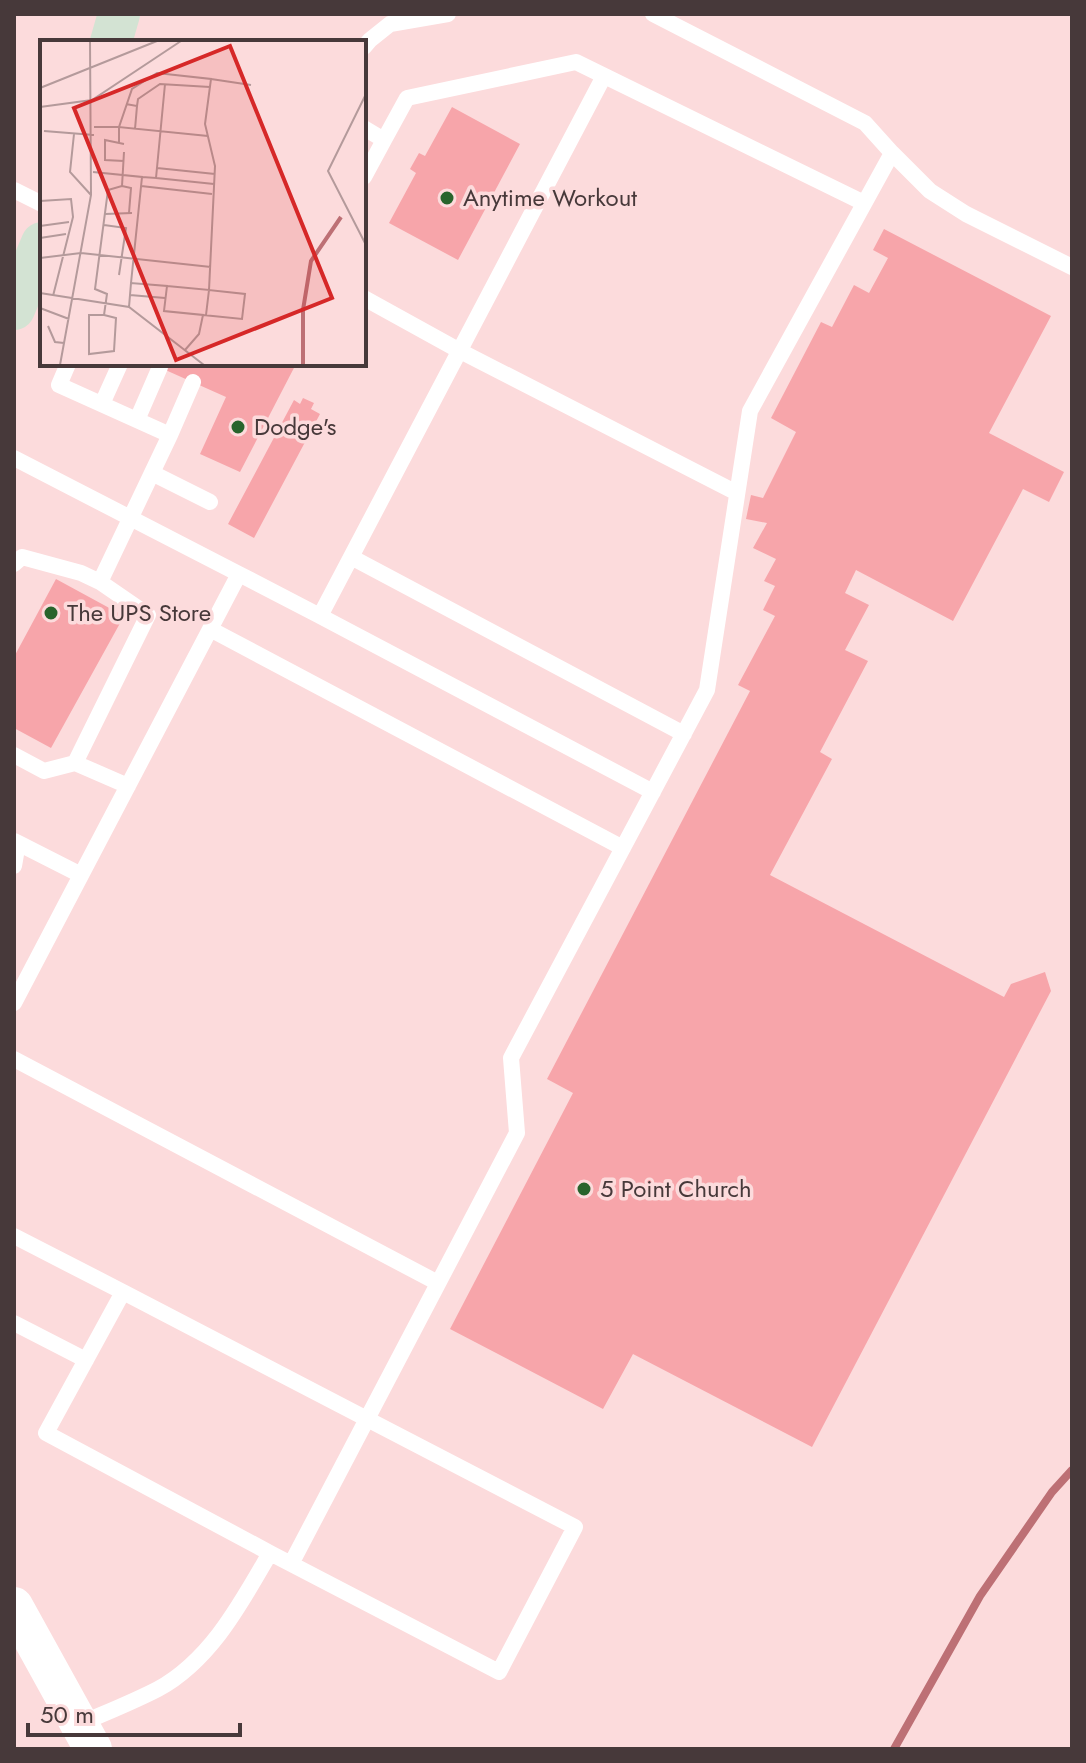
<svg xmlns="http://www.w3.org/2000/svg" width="1086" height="1763" viewBox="0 0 1086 1763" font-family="Jost,sans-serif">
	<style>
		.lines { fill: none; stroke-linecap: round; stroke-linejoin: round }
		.stream { stroke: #bd7075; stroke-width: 8 }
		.building { fill: #f7a5aa }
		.service { stroke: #fff; stroke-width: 16 }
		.tertiary { stroke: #fff; stroke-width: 38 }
		.secondary { stroke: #d3e3d3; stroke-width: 42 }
		.poi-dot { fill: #28642c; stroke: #fcdbdc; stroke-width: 3 }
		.labels { text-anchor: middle; stroke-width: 7; stroke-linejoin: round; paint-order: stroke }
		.poi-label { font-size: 24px; fill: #47393a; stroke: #fcdbdc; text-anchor: start }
		.inset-river { fill: none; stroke: #bd7075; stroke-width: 4 }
		.inset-road { fill: none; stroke: #b49a9b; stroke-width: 2 }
		.view { fill: #d62828; fill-opacity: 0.15; stroke: #d62828; stroke-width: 4 }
		.inset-edge { fill: none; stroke: #47393a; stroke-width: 4 }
	</style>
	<rect width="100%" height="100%" fill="#fcdbdc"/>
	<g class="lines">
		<path class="stream" d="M894,1749L980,1596L1052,1492L1072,1470"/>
	</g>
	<path class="building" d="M452,107L520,144L458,260L389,223L416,173L410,169L419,153L425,156Z
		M884,229L1051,316L989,433L1064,472L1049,502L1023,489L953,621L856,570L845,593L869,605L845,650L868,661L820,752L832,759L770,875L1004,997L1011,984L1045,972L1051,991L812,1447L633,1354L603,1409L450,1329L573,1093L547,1079L750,691L738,685L775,616L763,610L775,586L764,581L776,559L753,548L767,523L746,519L751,495L763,498L796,432L771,418L821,322L832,327L854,285L869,293L888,258L873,250Z
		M152,364H296L240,472L200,454L226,397Z
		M303,398L314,403L311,409L320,414L254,538L228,524L294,400L300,404Z
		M56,579L124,616L51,748L14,728V657Z"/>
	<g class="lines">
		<path class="service" d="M364,47L370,40L390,24L448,14
			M364,128L384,140L364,177
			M384,140L407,98L576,62L864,203
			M892,153L930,191L966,214L1072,267
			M14,190L42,204
			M364,298L460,351L737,493
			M68,364L59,385L170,435
			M102,404L120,364
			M137,420L160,367
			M14,458L239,574L14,1003
			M152,473L210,502
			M351,557L684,734
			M14,564L22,557L81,573L100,582L170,435L193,382
			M239,574L320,616L604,76
			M320,616L653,792
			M210,629L623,848
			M14,755L44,771L75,763L128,786
			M75,763L148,615L100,582
			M14,841L18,843L14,866
			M18,843L81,875
			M14,1059L438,1283
			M14,1236L123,1292L46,1433L270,1553C241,1603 211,1660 158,1689C133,1702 105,1713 80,1724
			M123,1292L367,1419L517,1133L511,1058L707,690L750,411L892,153L865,123L653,14
			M14,1323L86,1360
			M270,1553L499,1672L575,1527L367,1419L291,1564"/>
		<path class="tertiary" d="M14,1606L93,1749"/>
		<path class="secondary" d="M111,42L119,14
			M14,309L42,243"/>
	</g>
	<g class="poi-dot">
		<circle cx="447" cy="198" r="8"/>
		<circle cx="238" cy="427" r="8"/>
		<circle cx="51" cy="613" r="8"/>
		<circle cx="584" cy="1189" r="8"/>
	</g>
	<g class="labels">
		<g class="poi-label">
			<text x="463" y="206">Anytime Workout</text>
			<text x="254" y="435">Dodge's</text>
			<text x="67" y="621">The UPS Store</text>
			<text x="600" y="1197">5 Point Church</text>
		</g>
	</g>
	<g transform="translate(40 40)">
		<rect width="326" height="326" fill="#fcdbdc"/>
		<path class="inset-river" d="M263,325V270L271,221L301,177"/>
		<path class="inset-road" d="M171,39L211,45M0,48L117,1M326,54L288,131L326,205M86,64L97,66L95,89M97,66L98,59L120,44L170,47M0,67L52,60L141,1M54,87H79L92,49L117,33L171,39L165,84L175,126L169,250L127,246M4,91L54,95M34,94L30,132L51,155M79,104V87L168,96M84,121L65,120V100L84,104M117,128L175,134M53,132L102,137L91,243M102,137L116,138L125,44M116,138L174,144M82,146L91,148L89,173M101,146L172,154M0,161L31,159L33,177L13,256M65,174L92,173M64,185L86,188L79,235M0,186L29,182M0,198L26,194M0,218L41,213L171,227M0,253L89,267L164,325M90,255L125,258M89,267L91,243L127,246L124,271L163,275L159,294L145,310M0,268L29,279M64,275H49V314L74,311L76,278L64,275L67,254L55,249L68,150L82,146L84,112M163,275L202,279L205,254L169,250L166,275M8,286L15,302L24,303M20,325L51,155L50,1"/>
		<path class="view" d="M190,6L292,258L136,320L34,68Z"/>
		<rect width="326" height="326" class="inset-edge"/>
	</g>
	<rect width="1086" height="1763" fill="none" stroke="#47393a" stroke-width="32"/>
	<path d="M28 1723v12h212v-12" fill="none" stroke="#47393a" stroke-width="4"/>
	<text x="40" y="1723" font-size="24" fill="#47393a" stroke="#fcdbdc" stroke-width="6" paint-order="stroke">50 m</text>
</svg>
